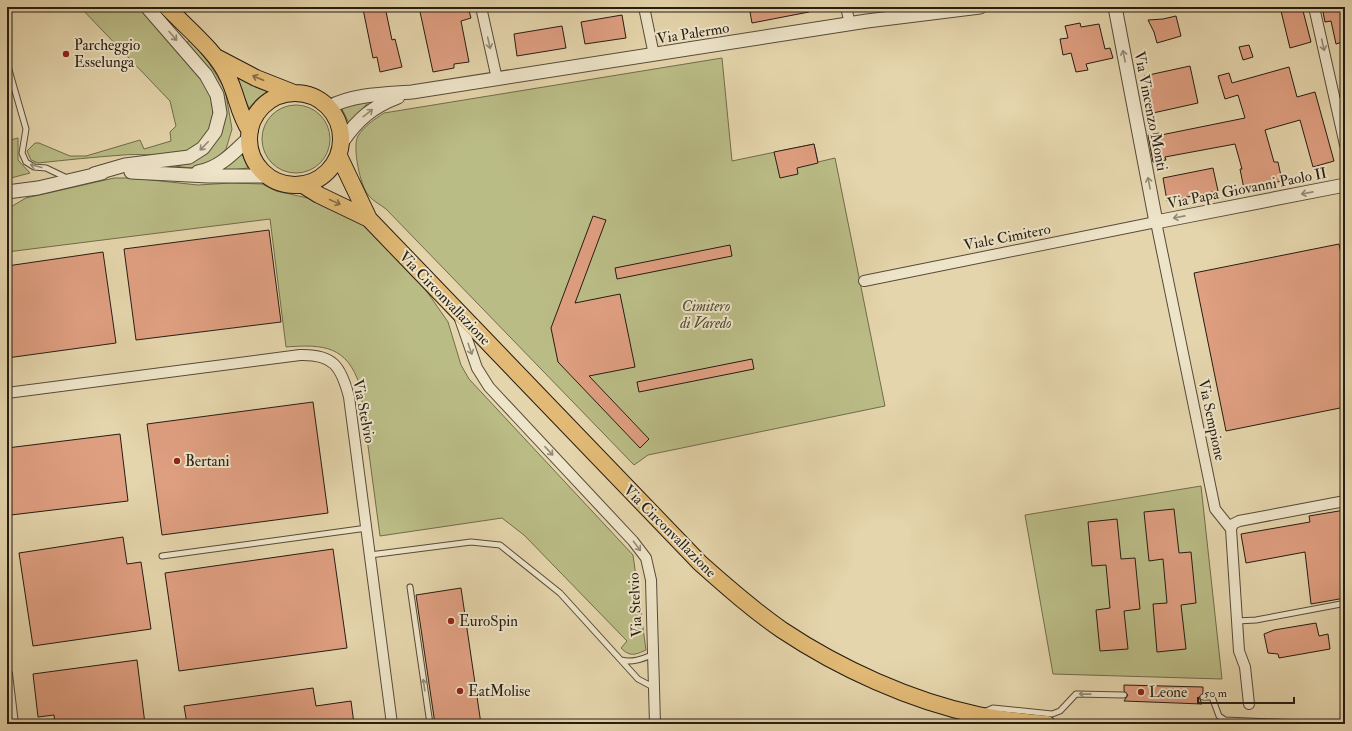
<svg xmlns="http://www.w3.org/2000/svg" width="1352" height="731" viewBox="0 0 1352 731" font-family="'IM FELL Double Pica',serif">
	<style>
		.green { fill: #babc86; stroke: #706c4c }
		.building { fill: #df9f81; stroke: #261d12 }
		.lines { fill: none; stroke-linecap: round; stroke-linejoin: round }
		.service-casing { stroke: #564b38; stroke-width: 7 }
		.minor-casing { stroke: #564b38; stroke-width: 12 }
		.tertiary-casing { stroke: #564b38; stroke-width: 15 }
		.primary-casing { stroke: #261d12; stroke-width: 18 }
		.service { stroke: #eee4c9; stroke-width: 5 }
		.minor { stroke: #eee4c9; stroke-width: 10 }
		.tertiary { stroke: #eee4c9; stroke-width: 13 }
		.primary { stroke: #e2ba76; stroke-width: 16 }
		.oneway { stroke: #948a77 }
		.oneway2 { stroke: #846c44 }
		.poi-dot { fill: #8f2418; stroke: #eee4c9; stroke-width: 1.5 }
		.labels { text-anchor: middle; stroke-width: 4; stroke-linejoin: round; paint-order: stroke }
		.street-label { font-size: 15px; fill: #261d12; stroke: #eee4c9 }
		.poi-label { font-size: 15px; fill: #261d12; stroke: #eee4c9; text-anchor: start }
		.park-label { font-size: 15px; font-style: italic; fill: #524d35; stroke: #eee4c9 }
	</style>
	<rect width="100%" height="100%" fill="#e5d5ac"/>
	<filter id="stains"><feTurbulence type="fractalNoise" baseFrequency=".005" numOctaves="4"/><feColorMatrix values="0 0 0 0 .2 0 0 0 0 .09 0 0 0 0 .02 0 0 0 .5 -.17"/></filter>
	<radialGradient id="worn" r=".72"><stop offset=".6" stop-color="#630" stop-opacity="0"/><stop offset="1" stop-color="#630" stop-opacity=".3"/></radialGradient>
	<path class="green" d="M80,7H141C162,32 188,56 205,84C212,96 215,110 211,124C200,166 154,152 123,155C95,157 66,160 38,163L31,160L27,151L35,143H39L70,156H86L140,140L144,149L171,141L170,132L176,126L170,101Z
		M190,40L209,63L225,89L232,129L226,149L220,155V161C203,169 193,169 175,166L186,164L223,110L185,44Z
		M722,58L732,161L814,144L818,162L835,158L885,406L648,455L634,465L386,209C381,205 373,201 369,196C360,186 352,147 358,136C364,126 375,119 384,113Z
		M239,76L269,90L258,98L249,108L236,78Z
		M366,101L367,104L349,123L340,105Z
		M262 139a34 34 0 1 1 68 0a34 34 0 1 1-68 0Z
		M18,138V160L30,173L7,179V141Z
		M241,152L248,168L224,171L223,167Z
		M114,178H132L198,185L231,183L262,184L276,191L317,200L363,223L421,283L448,322L461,365L469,379L633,555L646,650C635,655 630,657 621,648L627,641L524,535L502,518L380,536L360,386C347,346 324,344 286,347L270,219L7,252V209L26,198Z
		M1201,486L1222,679L1053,674L1025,515Z"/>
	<path class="building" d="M365,7H385L392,40L395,39L402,67L380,72L377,57L373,58L363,9H365Z
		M419,7H468L471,18L461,21L469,62L454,64V68L433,72Z
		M774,7H808L809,12L752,23L750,12Z
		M1280,7H1302L1311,42L1290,48Z
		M1322,7H1345V41L1336,44L1331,21L1325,22Z
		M622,15L626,38L585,44L581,22Z
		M1176,16L1181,36L1157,43L1154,32L1148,20L1163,19Z
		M1080,23L1081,27L1099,24L1105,49L1110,48L1113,58L1086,64L1088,70L1076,72L1071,53L1063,55L1060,39L1068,38L1065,26Z
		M562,26L566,48L517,56L514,34Z
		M1249,45L1253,57L1243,60L1239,47Z
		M1190,66L1198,103L1153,113L1144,76Z
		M1289,67L1297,97L1315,92L1334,161L1313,167L1300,120L1265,130L1274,162H1278L1282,181L1244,189L1240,169H1242L1235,144L1165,157L1166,160L1153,162L1148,135L1160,133L1161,135L1245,118L1238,95L1225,99L1218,76L1229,73L1232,83Z
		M814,144L818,163L797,168L798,174L780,178L774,152Z
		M1213,168L1218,191L1167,201L1163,178Z
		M593,216L606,220L575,303L620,294L635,367L589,376L649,439L640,448L558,362L551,328Z
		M269,230L281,322L136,340L124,249Z
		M1339,244L1345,272V407L1226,431L1194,273Z
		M730,245L732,256L617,279L615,268Z
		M103,252L116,343L7,358V266Z
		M752,359L754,369L639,392L637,382Z
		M313,402L328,513L162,535L147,424Z
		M120,434L128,501L11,515L7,487V448Z
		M1174,509L1179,553L1191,552L1196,603L1181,605L1186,649L1157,652L1153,604L1167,603L1163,559L1149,561L1144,512Z
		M1345,510V598L1311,604L1305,552L1246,563L1241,534L1310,522L1309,516Z
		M1117,519L1121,559L1135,558L1140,609L1124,611L1128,649L1100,651L1096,610L1110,608L1106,565L1092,566L1088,522Z
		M123,537L127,564L141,562L151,629L33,646L19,553Z
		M333,549L347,648L179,671L165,573Z
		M461,588L481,724H435L416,595Z
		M1316,623L1319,636L1328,634L1330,649L1279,658L1278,654L1268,653L1264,634L1274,630Z
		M137,660L145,724H55L54,715L38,717L33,674Z
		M1124,685L1203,687V693L1199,697L1202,704L1124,701L1128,695L1124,691Z
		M313,688L316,706L351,701L354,724H187L184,706Z"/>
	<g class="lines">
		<g class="service-casing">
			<path id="service" d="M7,63L26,129L22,153L26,162L34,167L46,168L67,178
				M1335,102L1345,100
				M370,555L471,542L500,545L560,593L638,679L653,687
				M162,556L367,528
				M410,587L430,724
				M1237,621L1256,620L1341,604
				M621,660C632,663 642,659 652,655
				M1203,697H1212L1219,716L1225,720L1323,724
				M984,712L993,708L1052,714L1060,711L1076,694L1124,695"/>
		</g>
		<g class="minor-casing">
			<path id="minor" d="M481,7L497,79
				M644,7L654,55
				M846,7L850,24
				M1314,7L1345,145
				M864,281L1156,222L1215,509L1231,529L1239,651L1245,667L1249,704
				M459,316L477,368L489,387L633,541L646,558L651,580L655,724
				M7,393L300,355C333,354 341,366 349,397L392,724
				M1231,529L1233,524L1239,521L1345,501
				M7,674L13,724"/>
		</g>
		<g class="tertiary-casing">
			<path id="tertiary" d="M1115,7L1156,222L1345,185
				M329,107C354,94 385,94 412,92L867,21L980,7
				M342,142C358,119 372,107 398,97
				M131,172L208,176H267
				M198,172C220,168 233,153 249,138
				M94,174L125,165L189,157L203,148L215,132L220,113L217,95L206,75L147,7
				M7,192L38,188L102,173"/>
		</g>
		<g class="primary-casing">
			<path id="primary" d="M167,7C186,27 217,52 228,77C237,95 238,113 250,131
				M216,57L256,78L294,93
				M249 139a46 46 0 1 1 92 0a46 46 0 1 1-92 0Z
				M339,156L369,219L700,563C727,587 753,610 782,630C839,668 911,701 978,715C1001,720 1024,722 1047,724
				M303,185L319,195L369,219"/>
		</g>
		<use href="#service" class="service"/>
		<use href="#minor" class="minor"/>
		<use href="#tertiary" class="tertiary"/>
		<use href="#primary" class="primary"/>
	</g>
	<defs><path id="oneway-shaft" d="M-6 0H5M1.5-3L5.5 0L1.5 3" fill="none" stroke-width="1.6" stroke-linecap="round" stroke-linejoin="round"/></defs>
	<g class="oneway">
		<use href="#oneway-shaft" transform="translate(173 36) rotate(49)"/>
		<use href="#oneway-shaft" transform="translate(489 43) rotate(77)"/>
		<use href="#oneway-shaft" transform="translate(1323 45) rotate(77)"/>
		<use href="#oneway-shaft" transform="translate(1124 56) rotate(-101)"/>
		<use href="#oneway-shaft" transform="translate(368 113) rotate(-38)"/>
		<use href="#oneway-shaft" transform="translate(204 146) rotate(134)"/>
		<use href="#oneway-shaft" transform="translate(36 166) rotate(-166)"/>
		<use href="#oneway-shaft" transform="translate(1149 183) rotate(-101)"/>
		<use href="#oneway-shaft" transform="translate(1307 193) rotate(169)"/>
		<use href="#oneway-shaft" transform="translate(1179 217) rotate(169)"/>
		<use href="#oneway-shaft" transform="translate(470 349) rotate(71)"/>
		<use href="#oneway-shaft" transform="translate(549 451) rotate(47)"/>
		<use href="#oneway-shaft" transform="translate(637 546) rotate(53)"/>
		<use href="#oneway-shaft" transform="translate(424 685) rotate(-98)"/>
		<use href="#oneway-shaft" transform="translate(1085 694) rotate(-179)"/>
	</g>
	<g class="oneway2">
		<use href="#oneway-shaft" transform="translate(258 78) rotate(-157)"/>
		<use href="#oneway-shaft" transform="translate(335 202) rotate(25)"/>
	</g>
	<g class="poi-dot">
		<circle cx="66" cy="54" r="4"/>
		<circle cx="177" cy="461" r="4"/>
		<circle cx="451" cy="621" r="4"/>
		<circle cx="460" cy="691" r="4"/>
		<circle cx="1141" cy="692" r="4"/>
	</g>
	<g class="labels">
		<g class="street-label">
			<text transform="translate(693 33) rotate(-9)" y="5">Via Palermo</text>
			<text transform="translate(1151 111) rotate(79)" y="5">Via Vincenzo Monti</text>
			<text transform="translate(1247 188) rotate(-11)" y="5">Via Papa Giovanni Paolo II</text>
			<text transform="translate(1007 237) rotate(-11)" y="5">Viale Cimitero</text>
			<text transform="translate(445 298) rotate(46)" y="5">Via Circonvallazione</text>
			<text transform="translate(364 411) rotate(79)" y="5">Via Stelvio</text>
			<text transform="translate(1212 420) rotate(78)" y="5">Via Sempione</text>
			<text transform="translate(670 531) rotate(45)" y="5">Via Circonvallazione</text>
			<text transform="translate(635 605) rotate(-93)" y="5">Via Stelvio</text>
		</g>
		<g class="poi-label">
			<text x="74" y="50">Parcheggio<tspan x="74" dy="17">Esselunga</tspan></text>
			<text x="185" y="466">Bertani</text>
			<text x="459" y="626">EuroSpin</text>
			<text x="468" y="696">EatMolise</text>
			<text x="1149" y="697">Leone</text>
		</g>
		<g class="park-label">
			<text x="706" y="311">Cimitero<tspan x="706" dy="17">di Varedo</tspan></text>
		</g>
	</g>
	<rect width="1352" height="731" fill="none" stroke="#e5d5ac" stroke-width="24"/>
	<rect x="8" y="8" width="1336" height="715" fill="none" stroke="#261d12" stroke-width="2"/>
	<rect x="12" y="12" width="1328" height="707" fill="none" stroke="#261d12"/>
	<path d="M1198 697v6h96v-6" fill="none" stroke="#261d12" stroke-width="2"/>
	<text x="1204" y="697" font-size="12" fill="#261d12" stroke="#eee4c9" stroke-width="3" paint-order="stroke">50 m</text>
	<rect width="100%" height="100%" filter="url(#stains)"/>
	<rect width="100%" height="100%" fill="url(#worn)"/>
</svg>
